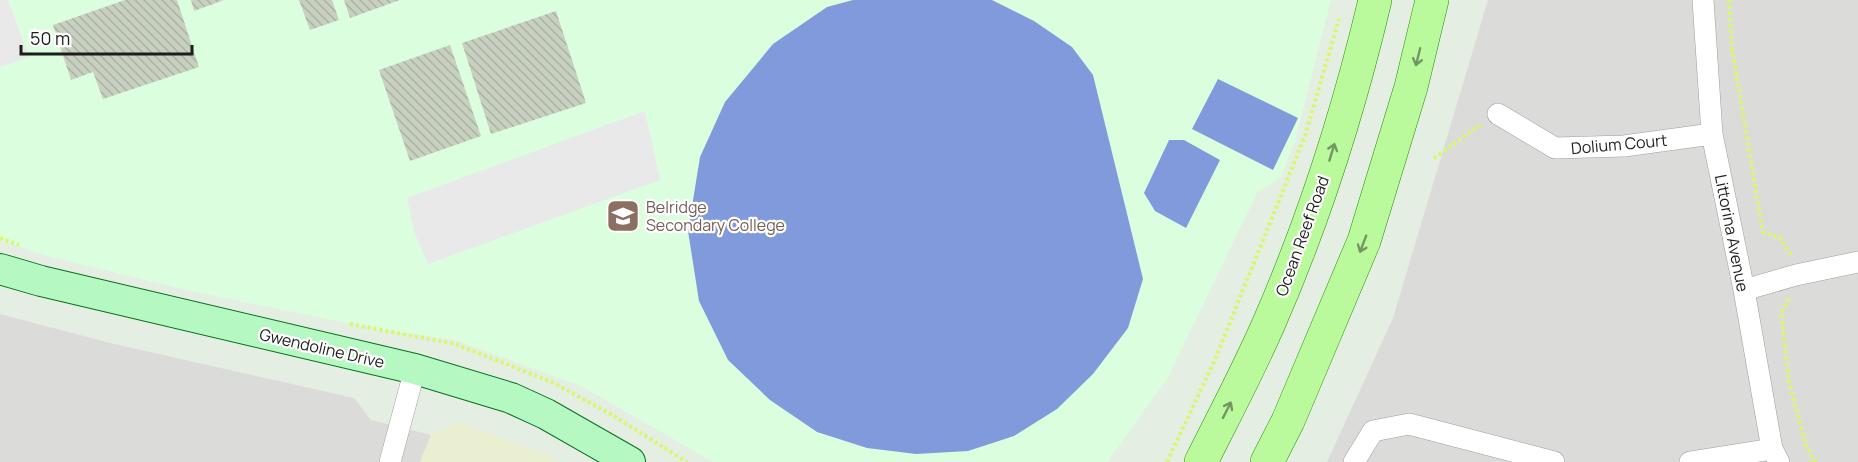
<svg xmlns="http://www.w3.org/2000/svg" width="1858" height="462" viewBox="0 0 1858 462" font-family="Manrope,sans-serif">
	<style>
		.residential { fill: #dbdbda }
		.commercial { fill: #eaefd2 }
		.education { fill: #dbfedf }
		.pitch { fill: #819adc }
		.parking { fill: #e9e9e9 }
		.building { fill: url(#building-back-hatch) }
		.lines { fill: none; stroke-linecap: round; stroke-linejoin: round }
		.street-casing { stroke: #9e9e9e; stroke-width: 22 }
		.secondary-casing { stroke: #07701e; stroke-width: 32 }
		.primary-casing { stroke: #239203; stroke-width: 34 }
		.path { stroke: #d9f76b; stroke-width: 4; stroke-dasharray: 3 3; stroke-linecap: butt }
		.street { stroke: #fff; stroke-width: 21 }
		.secondary { stroke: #b6f8c1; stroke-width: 30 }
		.primary { stroke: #bafa9c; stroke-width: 33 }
		.oneway { stroke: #739763 }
		.labels { text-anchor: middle; stroke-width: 4.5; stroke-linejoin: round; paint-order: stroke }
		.street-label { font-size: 16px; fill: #1d1d1d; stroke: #fff }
		.education-label { font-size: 16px; fill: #785e54; stroke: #fff; text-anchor: start }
	</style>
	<defs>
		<pattern id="building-back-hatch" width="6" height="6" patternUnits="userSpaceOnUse" patternTransform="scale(1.5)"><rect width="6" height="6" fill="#c8d0c0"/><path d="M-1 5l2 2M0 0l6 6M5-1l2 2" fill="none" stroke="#abb2a5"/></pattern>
	</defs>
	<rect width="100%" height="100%" fill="#e5eee2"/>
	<path class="residential" d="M1488,0H1858V462H1327L1393,318Z
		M0,314L110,343L354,398L371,420L431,435L420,462H0Z"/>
	<path class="commercial" d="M459,422L550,456L559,462H420L431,435Z"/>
	<path class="education" d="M0,0H1331L1295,141L1281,177L1257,193L1167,379L1107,462H713L581,386L455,340L376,329L190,291L39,254L0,239Z"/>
	<path class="pitch" d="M853,0H992L1034,21L1072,47L1093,75L1143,279L1128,328L1093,374L1057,409L1014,436L968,451L916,454L867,448L817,432L770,400L728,360L699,301L688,231L700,157L725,102L773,44L827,7Z
		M1218,79L1298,118L1273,170L1192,129Z
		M1169,140H1184L1220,160L1186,228L1155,211L1144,193Z"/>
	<path class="parking" d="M4,0H8L29,57L0,67V1Z
		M645,111L660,180L428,264L414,232L407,198Z"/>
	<path class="building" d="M125,0H177L199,67L103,99L93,72L71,80L53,25Z
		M191,0H224L194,11Z
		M299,0H332L339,20L310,30Z
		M344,0H400L350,18Z
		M556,11L586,103L491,134L462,43Z
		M450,45L481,136L410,161L379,70Z"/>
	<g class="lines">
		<g class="street-casing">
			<path id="street" d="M1703,0L1712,134L1744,290L1772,449L1779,462
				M1498,114L1555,148L1624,146L1712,134
				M1744,290L1796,275L1858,262
				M390,462L415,369
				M1354,462L1373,431L1409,424L1554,462
				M1690,462L1772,449"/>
		</g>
		<g class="secondary-casing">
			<path id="secondary" d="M0,269L41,281L415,369L511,398L546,414L630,462"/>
		</g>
		<g class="primary-casing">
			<path id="primary" d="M1201,462C1224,416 1248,371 1269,323C1314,220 1349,110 1375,0
				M1267,462L1288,421L1364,241L1411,87L1432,0"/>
		</g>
		<path class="path" d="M1729,0L1732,50L1763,232L1780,238L1791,255
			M1434,158L1482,124
			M0,238L19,245
			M1789,299L1781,312L1789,382L1806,445L1815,462
			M350,324L455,344L552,382L614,416L687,462
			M1167,462L1214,362L1305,136L1339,19"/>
		<use href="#street" class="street"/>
		<use href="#secondary" class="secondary"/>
		<use href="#primary" class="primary"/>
	</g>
	<defs><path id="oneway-shaft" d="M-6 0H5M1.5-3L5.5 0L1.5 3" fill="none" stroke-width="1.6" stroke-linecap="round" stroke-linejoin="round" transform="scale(1.5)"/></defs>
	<g class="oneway">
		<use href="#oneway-shaft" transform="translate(1418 57) rotate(104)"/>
		<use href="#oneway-shaft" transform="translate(1332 152) rotate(-73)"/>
		<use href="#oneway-shaft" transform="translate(1363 244) rotate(111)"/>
		<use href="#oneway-shaft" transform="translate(1227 410) rotate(-63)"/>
	</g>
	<defs>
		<g id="school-square" transform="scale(1.725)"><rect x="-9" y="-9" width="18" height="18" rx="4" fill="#8d6e63" stroke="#fff"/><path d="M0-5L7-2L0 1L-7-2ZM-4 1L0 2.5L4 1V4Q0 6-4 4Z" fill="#fff"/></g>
	</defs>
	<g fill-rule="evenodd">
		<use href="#school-square" x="623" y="216"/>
	</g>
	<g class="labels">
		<g class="street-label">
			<text transform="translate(1619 144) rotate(-5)" y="6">Dolium Court</text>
			<text transform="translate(1732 233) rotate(79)" y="6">Littorina Avenue</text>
			<text transform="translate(1302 236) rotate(-70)" y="6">Ocean Reef Road</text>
			<text transform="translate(322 348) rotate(13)" y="6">Gwendoline Drive</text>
		</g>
		<g class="education-label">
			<text x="646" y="213">Belridge<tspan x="646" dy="18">Secondary College</tspan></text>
		</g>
	</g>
	<path d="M21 45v9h171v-9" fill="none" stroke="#1d1d1d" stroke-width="3"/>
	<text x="30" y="45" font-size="18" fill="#1d1d1d" stroke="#ffffff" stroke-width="4.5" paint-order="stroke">50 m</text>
</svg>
